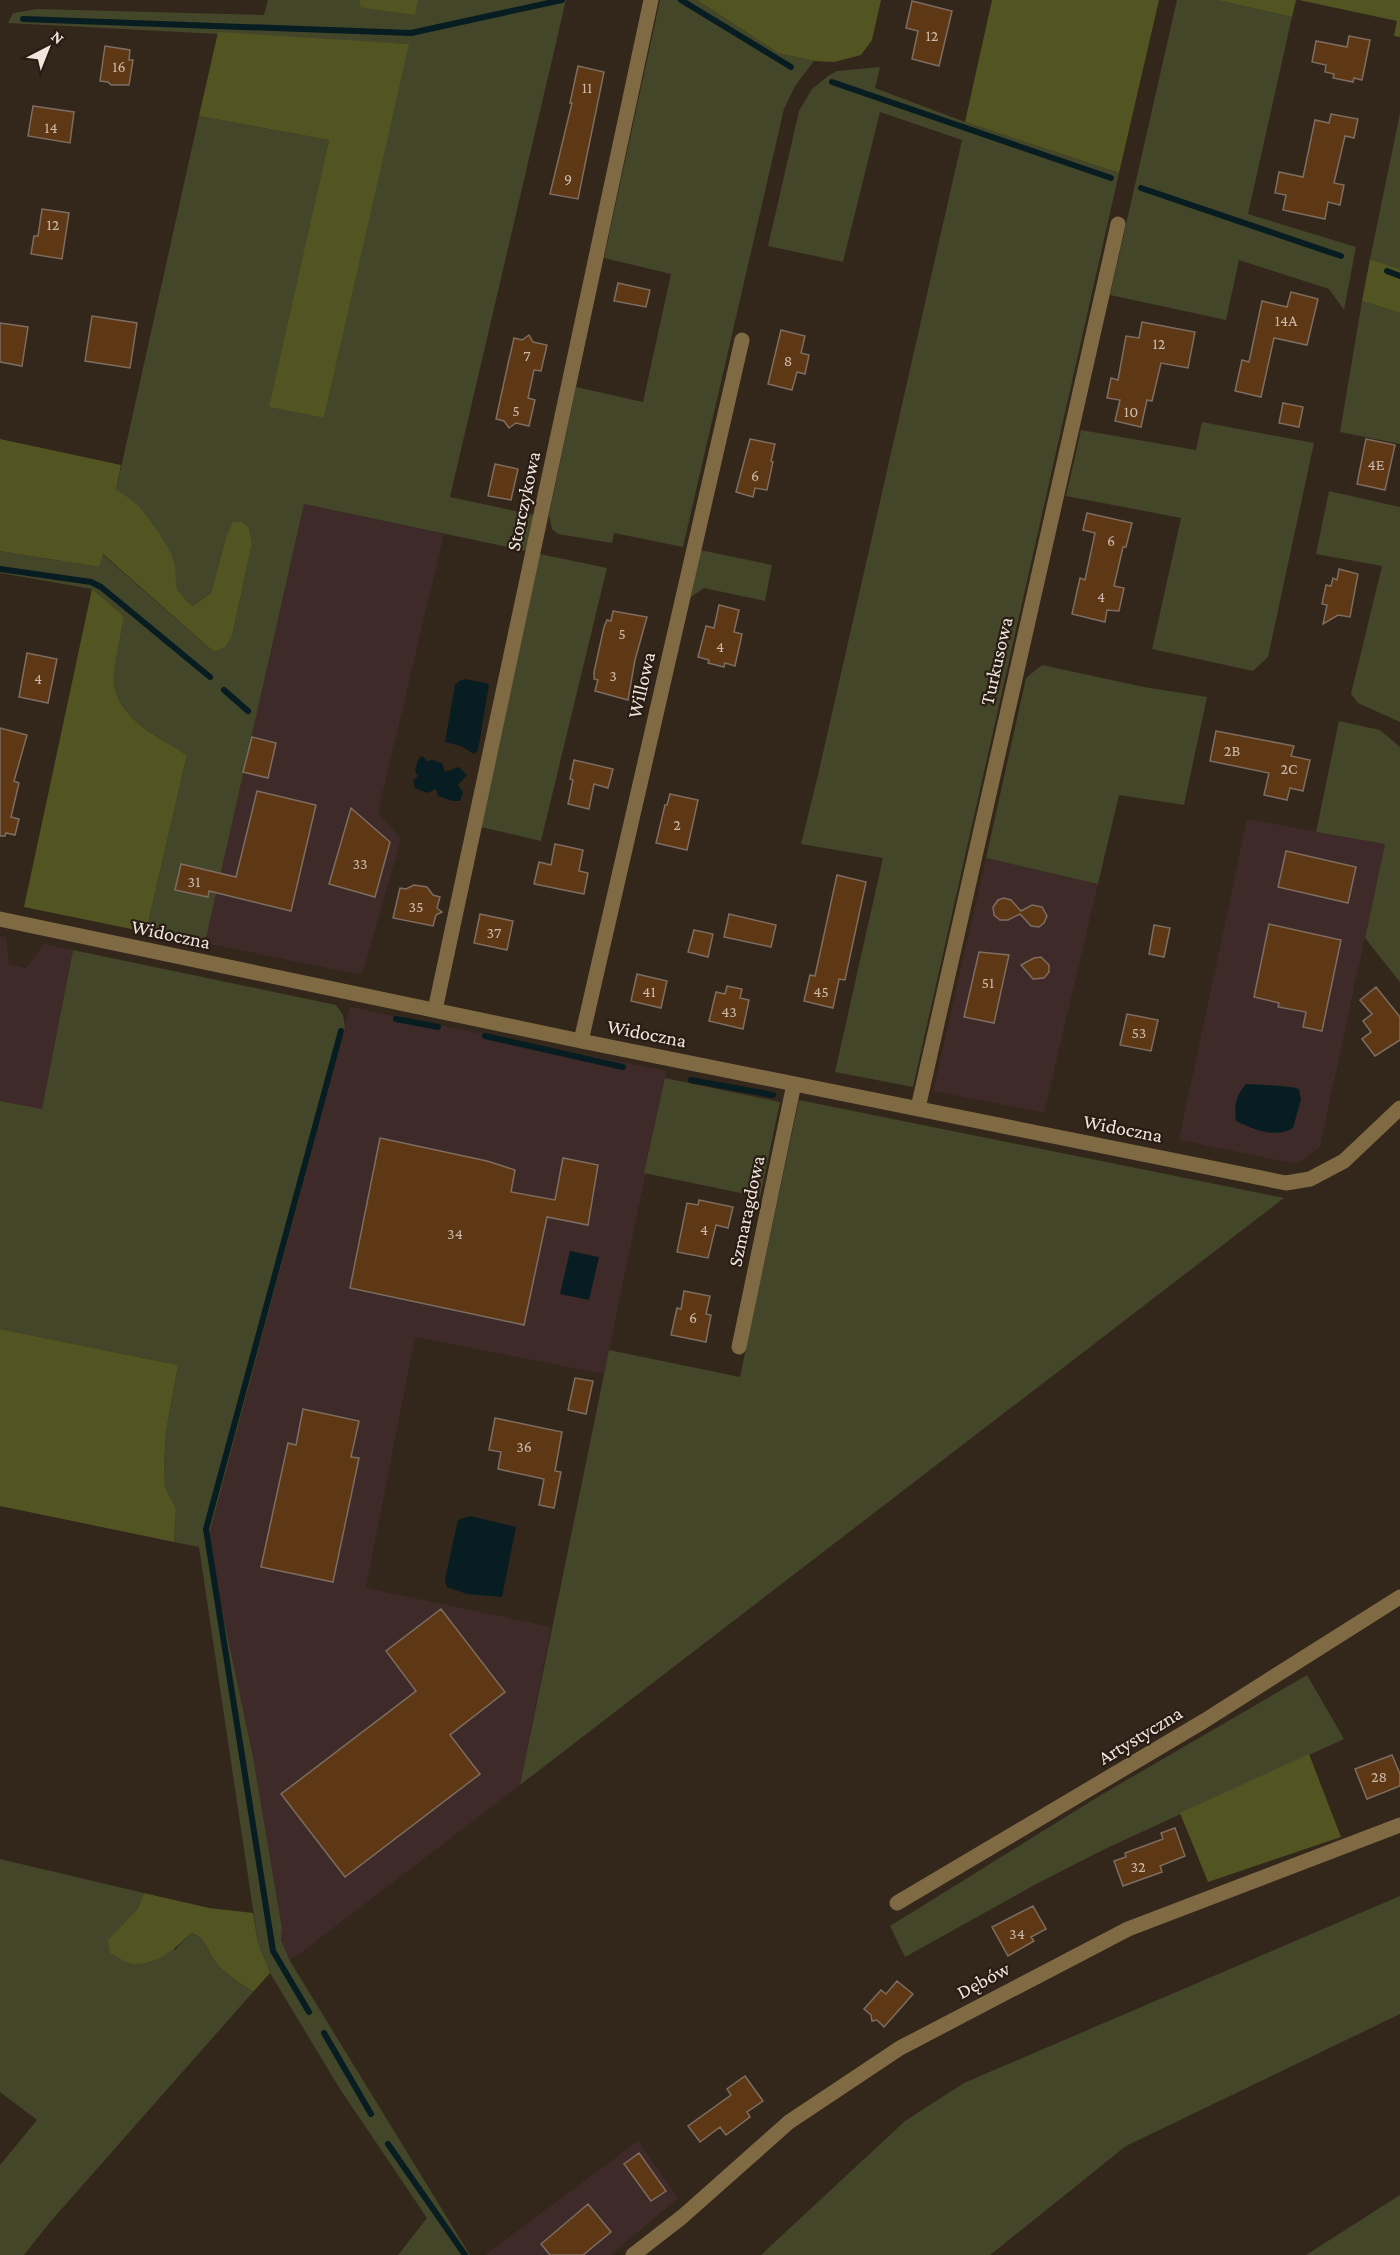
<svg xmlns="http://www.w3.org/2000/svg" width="1400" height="2255" viewBox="0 0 1400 2255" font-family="'Crimson Pro',serif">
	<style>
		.industrial { fill: #3e2a29 }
		.green { fill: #434628 }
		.forest { fill: #525522 }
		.water { fill: #071d22 }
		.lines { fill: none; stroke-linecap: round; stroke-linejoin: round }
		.stream { stroke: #071d22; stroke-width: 6 }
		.building { fill: #5e3815; stroke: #7d6d61; stroke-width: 1.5 }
		.minor { stroke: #7f6a44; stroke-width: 15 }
		.labels { text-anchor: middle; stroke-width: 4.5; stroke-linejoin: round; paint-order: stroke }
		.number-label { font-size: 16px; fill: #cbbaac }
		.street-label { font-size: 20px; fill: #efe6df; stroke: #291c12 }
	</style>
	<rect width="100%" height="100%" fill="#33261b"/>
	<path class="industrial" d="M304,504L444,534L378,813L401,839L362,975L205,943Z
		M1247,819L1385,844L1320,1147L1297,1164L1179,1140Z
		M986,858L1098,884L1044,1113L933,1091Z
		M0,936L6,937L9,964L26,968L44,944L73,950L42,1110L0,1101Z
		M350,1007L667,1071L604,1374L415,1337L366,1588L551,1627L520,1785L290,1961L281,1940L282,1928L253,1757L209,1549L210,1531Z
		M638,2141L678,2198L611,2255H485Z"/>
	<path class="green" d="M268,0H360L359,6L415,14L418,0H566L450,497L534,515L526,551L304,504L205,943L146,932L187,755C159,737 122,722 114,686C112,675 122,630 124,616L92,589L0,573V551L99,567L102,554L214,652L226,647L232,636L252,544L249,528L226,537L211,593L193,606L178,592L174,578V560L152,523L116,490L199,116L329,140L270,407L324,418L408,44L8,23L13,13L37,9L264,15Z
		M660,0H697L778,53L814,61L795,86L784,109L683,547L614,533L612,543L558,534L552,529L549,515L576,387L643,402L671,274L604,258Z
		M1177,0H1217L1292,17L1248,214L1356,247L1344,310L1329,289L1239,260L1226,320L1110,295Z
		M880,67L875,88L965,122L1119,173L913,1087L835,1072L883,858L801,844L818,775L962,140L880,112L843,262L768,246L799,111L812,89L828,76L837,71Z
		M1400,113V269L1370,259Z
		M1362,301L1400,313V444L1340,432Z
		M1202,422L1314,443L1268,657L1253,671L1152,649L1181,518L1066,496L1081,430L1196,450Z
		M1329,491L1400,507V722L1358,703L1351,694L1382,566L1316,554Z
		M700,550L772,565L765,601L704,588L691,597Z
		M540,554L607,568L541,841L481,827Z
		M1042,665L1144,687L1207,697L1184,805L1119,795L1098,884L986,858L1026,678Z
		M1339,721L1380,730L1400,747V982L1365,938L1385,844L1316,832Z
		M73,950L336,1005L343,1015L345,1027L210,1531L209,1549L253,1757L282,1928L281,1940L290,1961L470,2255H398L427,2218L340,2089L270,1973L258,1943L199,1547L174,1542L176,1509L165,1487L164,1466L166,1432L178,1365L0,1329V1101L42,1109Z
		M665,1078L780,1102L760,1197L644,1173Z
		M799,1100L1284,1198L520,1785L609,1350L740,1377Z
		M1307,1675L1344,1739L1107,1848L1038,1883L905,1957L890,1926L1101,1795Z
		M0,1859L144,1893L137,1910L175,1950L191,1933C205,1936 208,1951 215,1961C224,1974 241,1983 253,1992L51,2221L24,2255H0V2165L37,2120L0,2092Z
		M1400,1896V2014L1126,2146L990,2255H761L905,2121L964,2083Z
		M1400,2195V2255H1306Z"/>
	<path class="forest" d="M360,0H418L415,15L359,7Z
		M697,0H881L872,40L861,55L834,62L814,61L778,53Z
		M992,0H1159L1119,173L965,122Z
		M1217,0H1296L1292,17Z
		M1299,0H1400V37L1394,36L1397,21Z
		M218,32L409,44L324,418L269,407L329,140L199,116Z
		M1370,259L1400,269V313L1362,301Z
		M0,439L121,465L116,490C122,493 129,498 135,503C145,511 171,549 174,561C179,588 169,585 193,606L211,593L226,537L233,522H242L249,528L252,544L232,636L226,647L214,652L103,554L99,567L0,551Z
		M92,589L124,616C122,630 112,675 114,686C122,722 159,737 187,755L146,932L24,907Z
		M0,1329L178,1365L166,1432L164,1466L165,1487L176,1509L174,1542L0,1506Z
		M1309,1754L1341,1837L1208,1882L1180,1813Z
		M144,1893L209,1908L253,1913L258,1943L270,1973L253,1992C241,1983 224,1974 215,1961C208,1951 205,1936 191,1933C175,1949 158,1965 132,1964C126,1963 117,1956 110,1953L108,1940L137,1910Z"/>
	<path class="water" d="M466,679L489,684L478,750L474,754L461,746L445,742L455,685L459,681Z
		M422,756L427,761L433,760L442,763L445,772L459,767L467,775L458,785L463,792L460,801H453L438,796L436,789L427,793L415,788L413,781L418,776L415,771L418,760Z
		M1246,1084C1260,1085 1287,1085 1299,1089L1301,1099L1293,1128C1275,1139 1253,1129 1236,1121C1234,1106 1236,1095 1246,1084Z
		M570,1251L599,1257L589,1300L560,1294Z
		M470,1516L516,1527L502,1597L467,1594L447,1587L445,1579L458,1520Z"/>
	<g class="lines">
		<path class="stream" d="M681,0L791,67
			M23,19L411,33L562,0
			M832,82L1111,178
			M1141,188L1341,256
			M1387,271L1400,276
			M0,569L91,582L101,587L210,677
			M224,690L248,711
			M396,1019L438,1027
			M485,1036L623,1067
			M691,1080L773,1095
			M309,2012L273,1951L206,1529L341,1031
			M324,2033L371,2114
			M388,2144L465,2255"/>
	</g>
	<path class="building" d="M912,1L952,11L939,66L912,59L918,31L906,28Z
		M1349,36L1370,40L1362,80L1354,78L1353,82L1333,78L1334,74L1325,72L1326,65L1312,62L1316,41L1347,47Z
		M105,46L130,50L129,60H133L129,85H111L108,82L100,81Z
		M578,66L604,72L578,199L550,194L572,103H570Z
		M33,106L74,112L70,143L28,136Z
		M1331,114L1358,119L1354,138L1345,136L1334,183L1344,185L1340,205L1328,202L1325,219L1283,210L1286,195L1275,193L1279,172L1303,177L1315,120L1329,123Z
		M42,209L69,213L62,259L31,254L34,236H38Z
		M618,283L650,290L646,307L614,301Z
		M1291,292L1318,299L1307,345L1274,338L1261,397L1235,391L1242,360L1249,362L1262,301L1287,307Z
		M92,316L137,323L130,368L85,361Z
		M1142,322L1195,332L1188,368L1161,363L1152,401L1147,400L1141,427L1115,421L1120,400L1107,398L1111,378L1118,380L1126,336L1139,338Z
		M0,323L28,327L22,366L0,362Z
		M781,330L805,336L801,353L809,355L805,374L797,372L792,390L768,384Z
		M529,335L533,342L547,345L541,371L534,370L528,398L535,400L529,426L516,423L509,428L504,421L496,419L508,364L514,338L522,340Z
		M1283,403L1303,407L1299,427L1279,423Z
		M750,439L775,444L771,461L773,462L767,490L755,488L753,497L736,492Z
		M1366,439L1395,445L1385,490L1357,484Z
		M495,464L518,469L511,500L488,496Z
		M1087,513L1132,523L1126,547H1123L1114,586L1124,588L1119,611L1107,610L1105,622L1072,614L1080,578L1085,580L1095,533L1083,530Z
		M1339,569L1358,574L1350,617L1338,615L1323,624L1327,605L1322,604L1326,585L1331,586L1333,578L1337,580Z
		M719,605L739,610L734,632L742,634L735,666L725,663L724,667L708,663L709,660L698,657L706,626L714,628Z
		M613,611L647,617L635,660L628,700L595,691L598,680L594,679V672L604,627L607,620L611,621Z
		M27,653L57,659L48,703L19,697Z
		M0,728L27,735L14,781L19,783L11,817L19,819L15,835L6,833L5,836H0Z
		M1216,731L1294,746L1291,756L1310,760L1303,791L1290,788L1287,800L1264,795L1269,773L1210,761Z
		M252,737L276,743L268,778L243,772Z
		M574,760L613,769L608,788L594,784L589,809L568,804L573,780L570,779Z
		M257,791L316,805L291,911L209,891L208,897L175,890L181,864L236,877Z
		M670,794L698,800L687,850L656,843L665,805H667Z
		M351,808L390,842L375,897L329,884Z
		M555,844L583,850L579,871L588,873L584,894L534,884L539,862L551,865Z
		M1286,851L1356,867L1348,903L1278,887Z
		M837,875L866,882L845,980L839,979L833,1008L804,1001L810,975L815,976Z
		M414,885L427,887L433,895L440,897L437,908L442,912L436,915L433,926L393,918L400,888L406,889Z
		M1004,898L1011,900L1021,911L1032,905L1042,907L1047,916L1044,923L1039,927L1031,926L1020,914L1008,920H1000L994,915L993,907L998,900Z
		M480,914L513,921L507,950L474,943Z
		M729,914L776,925L771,947L724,937Z
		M1269,924L1341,940L1322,1031L1303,1027L1306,1012L1278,1007L1279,1003L1254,997Z
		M1154,925L1170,928L1164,957L1149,954Z
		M694,930L713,934L708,957L688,952Z
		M979,952L1009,955L994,1023L964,1017Z
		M1041,957L1049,965V972L1044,978L1033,979L1021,965L1034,958Z
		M637,974L667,981L661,1008L631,1001Z
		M727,986L742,989L740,998L749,1000L743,1029L709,1021L716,992L725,994Z
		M1376,987L1400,1017V1040L1375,1056L1362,1039L1371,1032L1363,1021L1372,1014L1360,1000Z
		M1127,1014L1158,1020L1151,1051L1120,1045Z
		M380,1138L487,1161L515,1170L511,1192L555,1200L563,1158L598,1165L588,1225L547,1217L524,1325L350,1288Z
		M699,1200L733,1207L728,1228L716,1225L708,1258L677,1252L687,1203L698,1205Z
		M684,1291L710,1296L706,1314L711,1315L706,1342L671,1335L677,1308L681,1309Z
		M575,1378L593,1381L586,1414L568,1410Z
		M303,1409L359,1421L351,1457L359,1458L333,1582L261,1567L288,1443L296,1445Z
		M495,1418L562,1432L555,1471L561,1472L554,1508L539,1505L544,1479L498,1469L501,1452L489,1450Z
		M441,1609L505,1692L450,1735L480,1774L345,1877L281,1794L416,1691L386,1651Z
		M1392,1755L1400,1774V1786L1367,1799L1355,1769Z
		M1175,1828L1185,1856L1160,1866L1162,1872L1123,1886L1114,1861L1126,1857L1125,1853L1163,1839L1161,1833Z
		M1033,1906L1046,1929L1031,1937L1034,1941L1008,1956L992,1927Z
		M897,1981L913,1994L884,2027L877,2020L872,2021L871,2015L864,2009L881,1990L886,1994Z
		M745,2076L763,2101L747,2112L750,2117L726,2135L720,2127L700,2142L688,2126L731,2095L727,2089Z
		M639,2153L666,2191L651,2201L624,2164Z
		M588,2204L611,2232L583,2255H550L541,2244Z"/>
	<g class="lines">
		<path class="minor" d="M0,919L581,1041L1286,1183L1310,1179L1344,1161L1400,1108
			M435,1010L651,0
			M581,1041L742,340
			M918,1108L1118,224
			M739,1347L794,1084
			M897,1903L1204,1721L1400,1597
			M633,2255L682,2217L789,2122L900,2048L1128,1929L1400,1825"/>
	</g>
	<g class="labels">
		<g class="number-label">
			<text x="932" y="41">12</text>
			<text x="119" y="72">16</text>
			<text x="587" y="93">11</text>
			<text x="51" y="133">14</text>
			<text x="568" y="184">9</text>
			<text x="53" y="230">12</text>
			<text x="1286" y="326">14A</text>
			<text x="1159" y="349">12</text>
			<text x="527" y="361">7</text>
			<text x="788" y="366">8</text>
			<text x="516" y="416">5</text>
			<text x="1131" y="417">10</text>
			<text x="1376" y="470">4E</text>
			<text x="755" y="481">6</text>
			<text x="1111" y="546">6</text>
			<text x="1101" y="602">4</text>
			<text x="622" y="639">5</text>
			<text x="720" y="652">4</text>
			<text x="613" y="681">3</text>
			<text x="38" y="684">4</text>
			<text x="1232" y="756">2B</text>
			<text x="1289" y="774">2C</text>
			<text x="677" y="830">2</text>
			<text x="360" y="869">33</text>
			<text x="194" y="887">31</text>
			<text x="416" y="912">35</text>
			<text x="494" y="938">37</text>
			<text x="988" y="988">51</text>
			<text x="649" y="997">41</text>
			<text x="821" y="997">45</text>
			<text x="729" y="1017">43</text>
			<text x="1139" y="1038">53</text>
			<text x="704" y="1235">4</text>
			<text x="455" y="1239">34</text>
			<text x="693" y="1323">6</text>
			<text x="524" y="1452">36</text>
			<text x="1379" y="1782">28</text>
			<text x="1138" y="1872">32</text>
			<text x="1017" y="1939">34</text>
		</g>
		<g class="street-label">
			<text transform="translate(523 501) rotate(-78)" y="7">Storczykowa</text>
			<text transform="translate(996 661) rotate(-77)" y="7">Turkusowa</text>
			<text transform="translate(641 685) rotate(-77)" y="7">Willowa</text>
			<text transform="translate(171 934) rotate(12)" y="7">Widoczna</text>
			<text transform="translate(647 1033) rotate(11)" y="7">Widoczna</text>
			<text transform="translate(1123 1128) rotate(11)" y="7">Widoczna</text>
			<text transform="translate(746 1211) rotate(-78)" y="7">Szmaragdowa</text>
			<text transform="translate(1140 1735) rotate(-31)" y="7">Artystyczna</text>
			<text transform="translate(983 1980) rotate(-28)" y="7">Dębów</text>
		</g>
	</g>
	<g transform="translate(48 48) rotate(42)" stroke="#291c12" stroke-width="4.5" paint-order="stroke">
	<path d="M0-4.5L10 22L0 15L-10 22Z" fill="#efe6df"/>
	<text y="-9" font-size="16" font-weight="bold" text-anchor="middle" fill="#efe6df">N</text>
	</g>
</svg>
